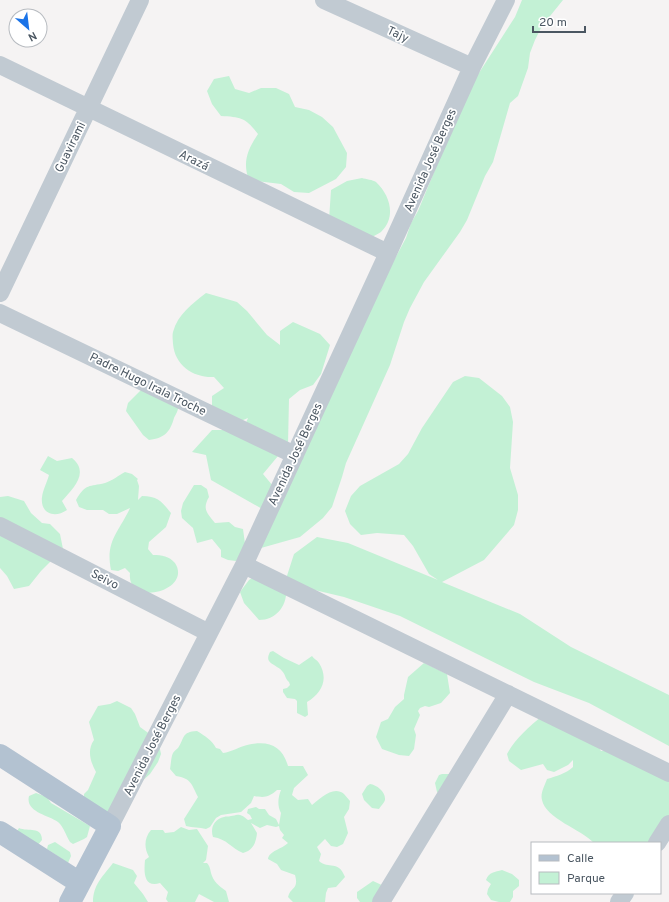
<svg xmlns="http://www.w3.org/2000/svg" width="669" height="902" viewBox="0 0 669 902" font-family="Overpass,sans-serif">
	<style>
		.green { fill: #c3f1d5 }
		.lines { fill: none; stroke-linecap: round; stroke-linejoin: round }
		.minor { stroke: #c1cad2; stroke-width: 18 }
		.major { stroke: #b3c2d1; stroke-width: 22 }
		.labels { text-anchor: middle; stroke-width: 3.5; stroke-linejoin: round; paint-order: stroke }
		.street-label { font-size: 12px; fill: #4a5661; stroke: #fff }
	</style>
	<rect width="100%" height="100%" fill="#f5f3f3"/>
	<path class="green" d="M522,0H563L542,26L535,40L530,53L528,68L518,96L510,103L493,162L485,176L467,220L460,232L424,282L410,308L404,322L390,365L346,463L342,477L332,507L323,518L300,537L261,548L264,510L211,480L206,455L192,452L212,430H243L248,418L236,423L212,411V396L224,388L214,377C194,378 175,366 173,344C173,341 172,336 173,332C178,314 192,304 206,293L237,302L247,311L267,335L280,345V331L293,322L320,334L330,345L321,374L313,385L300,390L289,399L288,444L263,474L273,486L406,238L411,223L418,211L468,90L515,17Z
		M229,76L235,89L249,93L261,88H276L289,94L295,107L309,110L322,117L333,127L347,153L346,167L336,179L309,193L294,192L281,184L249,180C242,162 248,149 258,134C246,118 241,117 221,116L212,104L207,91L214,79Z
		M362,178C366,179 373,180 376,182C391,196 396,218 381,232C377,235 371,237 366,239L329,220L331,190L347,181Z
		M465,376L479,378L502,396L510,407L513,422L510,468L518,495V510L514,525L484,560L442,582L520,614L571,647L669,695V746L589,703L534,682L400,616L344,597L285,583C290,601 279,620 259,620L244,603L240,592L249,580L255,576L285,582L294,554L317,537L348,543L438,580L429,574L413,546L404,535L377,533L361,535L350,524L345,511L351,496L360,486L399,464L408,454L422,428L453,382Z
		M145,386L178,402C179,410 177,412 174,418C170,432 165,438 149,440L143,435L126,411L128,403Z
		M48,456L57,461L72,458C90,473 73,488 62,501L67,510C54,519 40,513 42,497C43,490 47,482 49,475L40,470Z
		M125,472L132,474L138,479L137,480L139,486L138,500L142,496C158,496 162,502 171,513L166,527L149,542L148,549L153,555C162,555 169,556 175,563C193,591 126,608 130,573L125,568L118,571L111,570C105,541 119,532 130,508L117,514H109L103,510H87L79,507L76,500C86,483 89,487 105,483C112,481 119,475 125,472Z
		M194,485H201L207,489L209,497C202,509 207,513 215,523L229,522L235,527L243,529L246,551L236,561L228,560L221,557V550L212,539L197,543L193,528L182,518L181,511L183,503Z
		M8,496L24,501L31,513L42,523L50,524L60,534L63,549L41,571L29,586L14,589L7,576L0,568V497Z
		M273,651L284,658L299,665L312,656C314,659 317,660 319,663C329,679 322,693 307,702L308,715L305,717L297,713V701L295,699L287,698L283,692V689L287,688L290,685L289,682C285,679 286,675 282,671C279,667 272,665 269,661C267,658 269,654 270,652Z
		M424,663L447,674L450,693L441,703L429,707L425,706L420,708L418,711L420,715L414,729L416,735L414,749L409,756L399,755L382,749L376,737L381,722L388,719L395,707L404,699V695L408,677Z
		M117,701L131,708L135,714L140,727L158,740L161,754L158,762L150,774L140,783L113,815L84,800V794L88,790L96,772C90,761 87,750 94,740L89,722L98,706L110,704Z
		M542,716L593,738L601,751L608,750L669,768V833L660,843H594C581,829 546,819 542,800C540,793 545,785 547,779C557,776 565,774 573,767V760L568,765L554,772L547,770L543,764L521,770L509,761L507,754C515,739 529,727 542,716Z
		M197,731C205,736 212,740 216,748L220,749L223,753C232,752 238,747 247,745C268,740 282,745 288,766H303L308,775L294,788L292,795L298,800L308,799L312,805C320,799 333,785 344,794C346,796 348,799 350,801L349,809L344,817L348,833L343,844L337,847L331,846L325,839L317,847L321,854L319,861C329,870 338,859 345,877L336,887L328,888L326,893L325,902H293L288,897C291,886 299,890 295,875L281,870L277,864L268,859C269,851 282,849 288,843L282,838L284,835L280,830L279,826L276,827L267,825L260,828L251,823L257,833C256,843 253,850 243,853C231,848 227,839 213,837C210,828 214,819 224,817C226,816 228,817 231,816C234,816 236,814 240,815C244,816 245,818 248,820L252,819L250,815L247,813L248,809L256,807L259,809H265L269,815L276,819L279,825L281,813C277,806 278,797 281,790H277C269,797 265,798 254,796L251,803L241,812L221,815L216,818L210,827L206,829C199,827 193,828 186,826L184,819L198,797C192,785 191,778 176,776L170,769C171,764 171,757 173,753C174,751 176,750 178,748C185,738 181,732 197,731Z
		M442,774H450L444,796L437,792L435,783L439,775Z
		M370,784C377,785 386,792 385,800C384,803 380,807 379,809L372,808L364,800L362,794L367,786Z
		M36,793L47,797L51,803L90,826L87,837L84,839L73,844L70,842C66,836 64,827 58,822C48,815 25,812 29,796Z
		M181,827L189,830L197,829L208,846L206,860L203,863H207C210,867 210,868 211,873C213,881 219,886 226,891L229,902H214L199,894L195,902H168L166,899L168,892L160,883C143,888 144,871 145,860L149,857C144,848 144,838 151,830H163L165,833L174,832Z
		M19,828C28,832 42,826 42,840L37,846L17,831Z
		M55,842L70,852L71,856L68,863L47,849L48,845Z
		M113,863L133,870L137,876L134,883L143,894L148,902H93C93,885 103,876 113,863Z
		M502,870L512,874L519,880V886L513,891V897L510,902H499L491,900L487,894L488,889L491,884L486,880C489,872 495,872 502,870Z
		M373,881L386,887L385,902H360L357,898V892Z"/>
	<g class="lines">
		<path class="minor" d="M324,0L472,67
			M0,65L388,253
			M0,293L140,0
			M0,313L295,455
			M0,526L209,633
			M244,565L669,773
			M110,826L244,565L388,253L472,67L506,0
			M657,843L669,824
			M381,902L508,694
			M619,902L625,893"/>
		<path class="major" d="M0,755L110,826L70,902
			M0,832L80,883"/>
	</g>
	<g class="labels">
		<g class="street-label">
			<text transform="translate(398 34) rotate(25)" y="4">Tajy</text>
			<text transform="translate(70 147) rotate(-64)" y="4">Guavirami</text>
			<text transform="translate(194 160) rotate(26)" y="4">Arazá</text>
			<text transform="translate(430 160) rotate(-66)" y="4">Avenida José Berges</text>
			<text transform="translate(148 384) rotate(26)" y="4">Padre Hugo Irala Troche</text>
			<text transform="translate(295 454) rotate(-65)" y="4">Avenida José Berges</text>
			<text transform="translate(105 579) rotate(27)" y="4">Seivo</text>
			<text transform="translate(152 745) rotate(-63)" y="4">Avenida José Berges</text>
		</g>
	</g>
	<rect x="531" y="842" width="130" height="52" fill="#ffffff" stroke="#b7bbc0"/>
	<rect x="539" y="855" width="20" height="6" fill="#b3c2d1" stroke="#b7bbc0"/>
	<text x="567" y="862" font-size="12" fill="#4a5661">Calle</text>
	<rect x="539" y="872" width="20" height="12" fill="#c3f1d5" stroke="#b7bbc0"/>
	<text x="567" y="882" font-size="12" fill="#4a5661">Parque</text>
	<g transform="translate(28 28) rotate(152)"><circle r="19" fill="#ffffff" stroke="#b7bbc0"/>
	<path d="M0-3L7 15L0 10L-7 15Z" fill="#1a73e8"/>
	<text y="-6" font-size="11" font-weight="bold" text-anchor="middle" fill="#4a5661">N</text>
	</g>
	<path d="M533 26v6h52v-6" fill="none" stroke="#4a5661" stroke-width="2"/>
	<text x="539" y="26" font-size="12" fill="#4a5661" stroke="#ffffff" stroke-width="3" paint-order="stroke">20 m</text>
</svg>
